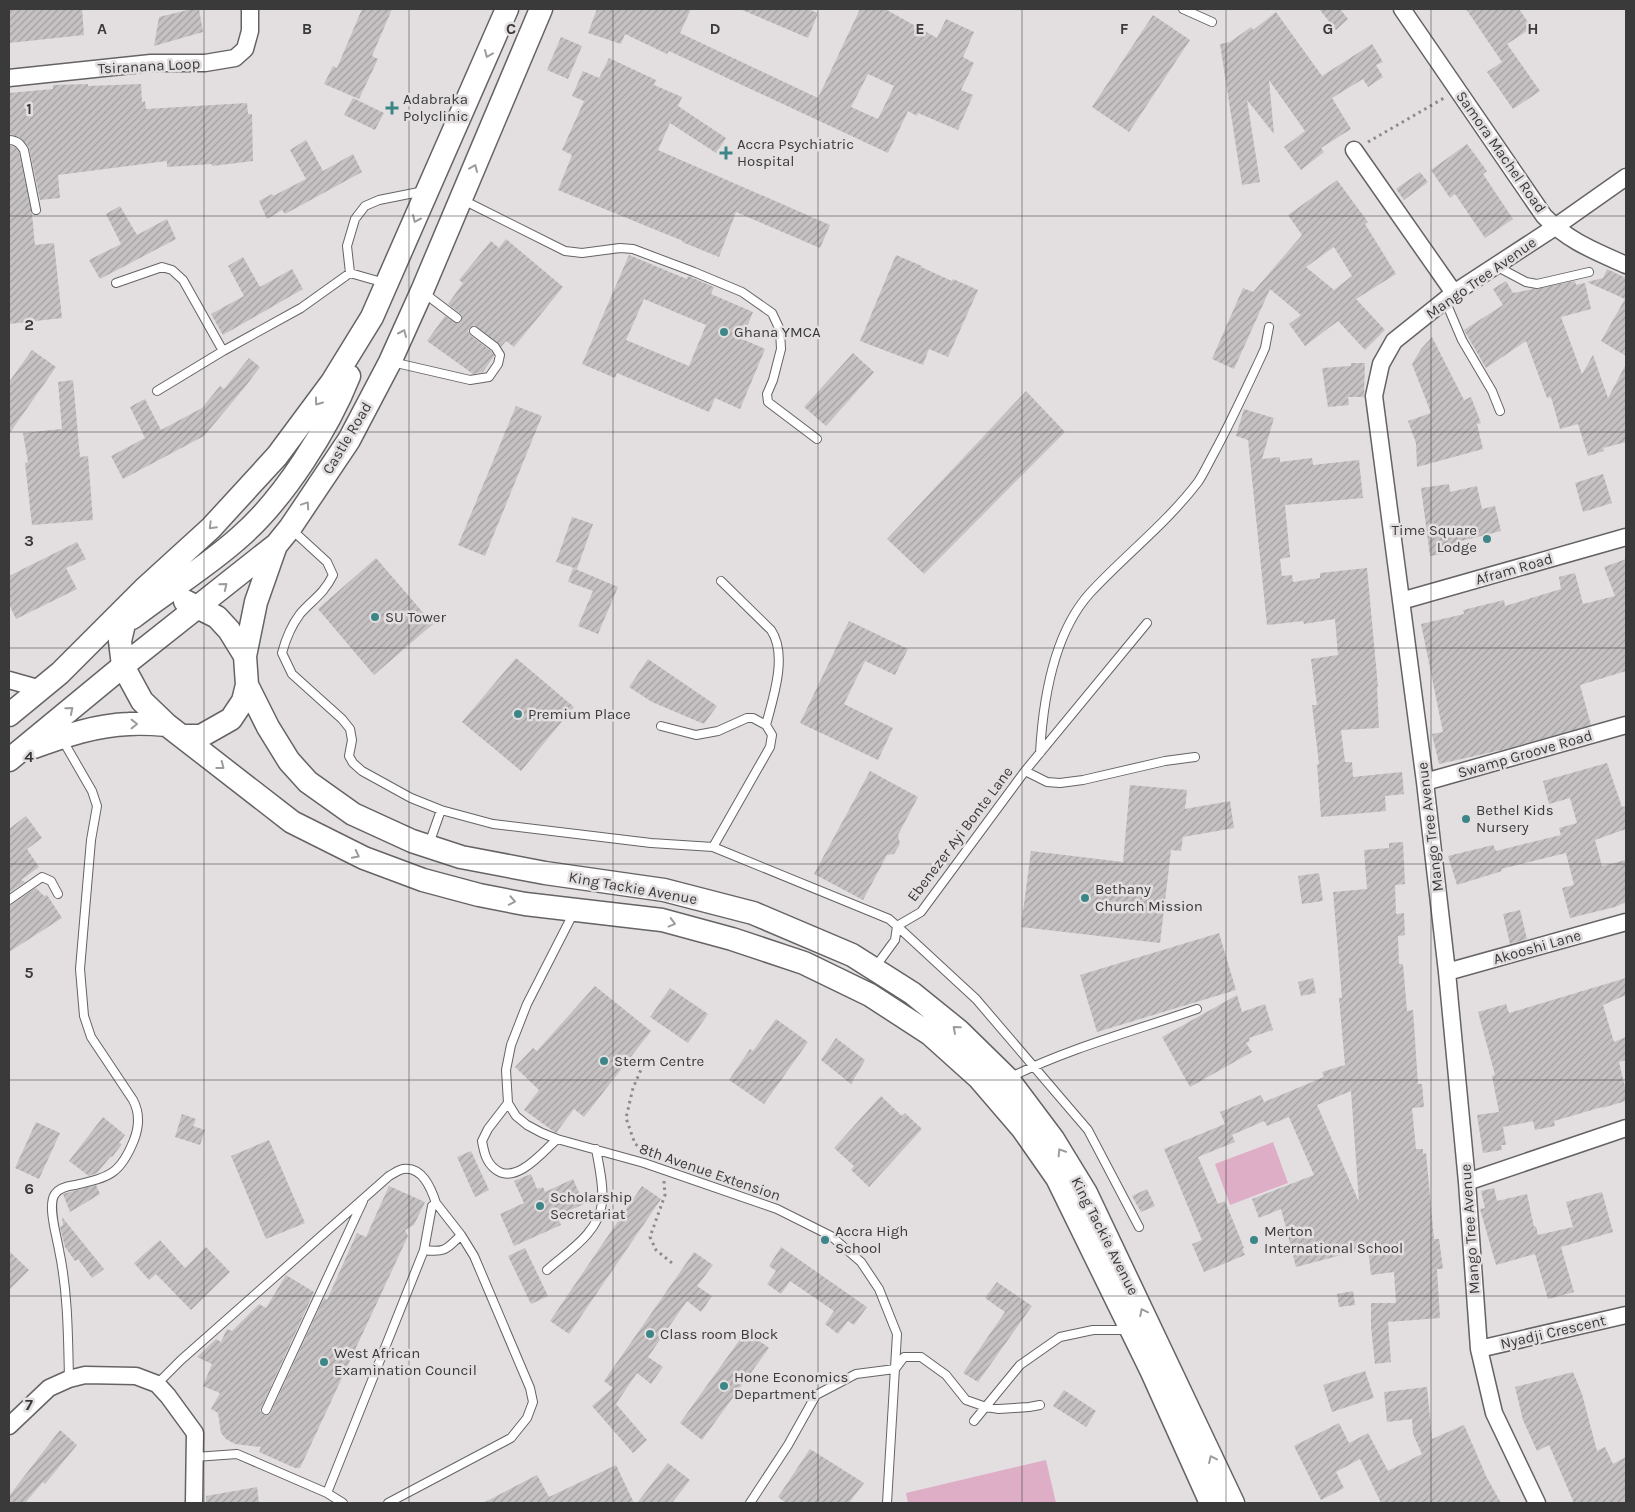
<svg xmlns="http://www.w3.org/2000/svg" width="1635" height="1512" viewBox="0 0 1635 1512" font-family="Karla,sans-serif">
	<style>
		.pitch { fill: #deaec6 }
		.building { fill: url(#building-hatch); fill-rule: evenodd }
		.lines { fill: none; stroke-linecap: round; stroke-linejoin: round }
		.service-casing { stroke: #666364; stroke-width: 10 }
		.minor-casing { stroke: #666364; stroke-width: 19 }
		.secondary-casing { stroke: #666364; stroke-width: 25 }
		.path { stroke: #8c8a8b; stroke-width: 3; stroke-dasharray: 2.5 4; stroke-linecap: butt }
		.service { stroke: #fff; stroke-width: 8 }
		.minor { stroke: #fff; stroke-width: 16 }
		.secondary { stroke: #fff; stroke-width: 22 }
		.oneway { stroke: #9d9c9c }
		.grid { fill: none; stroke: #3b3a3a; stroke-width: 1; stroke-opacity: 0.55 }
		.poi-dot { fill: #3d8687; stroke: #e3dfe1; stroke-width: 2 }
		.labels { text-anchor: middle; stroke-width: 5; stroke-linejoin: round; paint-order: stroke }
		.street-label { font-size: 15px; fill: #3b3a3a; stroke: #e3dfe1 }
		.poi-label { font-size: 15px; fill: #3b3a3a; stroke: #e3dfe1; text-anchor: start }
		.grid-label { font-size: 16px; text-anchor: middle; font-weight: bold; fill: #3b3a3a; stroke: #e3dfe1; stroke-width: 5; stroke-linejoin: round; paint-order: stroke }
	</style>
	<defs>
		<pattern id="building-hatch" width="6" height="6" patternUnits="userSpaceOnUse" patternTransform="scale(1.25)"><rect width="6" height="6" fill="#c6c2c4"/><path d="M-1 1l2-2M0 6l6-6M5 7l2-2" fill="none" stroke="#a29fa0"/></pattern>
	</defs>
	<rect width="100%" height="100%" fill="#e3dfe1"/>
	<path class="pitch" d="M1273,1142L1288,1183L1230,1205L1215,1164Z
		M1046,1460L1056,1503H908L906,1493Z"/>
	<path class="building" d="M9,9H82L84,35L9,43Z
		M192,9H199L203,32L154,46L159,17Z
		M362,9H392L372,56L378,59L359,99L324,84L333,66L337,68Z
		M597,9H691L680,33L818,98L860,9H885L937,38L946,19L974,32L963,57L974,63L961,90L973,95L958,130L918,113L917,116L908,111L888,153L669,51L667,54L625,34L621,44L588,33ZM868,74L894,86L878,119L851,107Z
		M740,9H807L818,13L808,38Z
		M1319,9H1340L1348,19L1336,30Z
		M1466,9H1519L1532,28L1507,44L1540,91L1513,109L1487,72L1502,62Z
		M1276,12L1322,76L1372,44L1383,62L1376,65L1383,77L1368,87L1363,79L1332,98L1351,129L1321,148L1324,152L1301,170L1284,147L1305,131L1269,80L1274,134L1247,100L1260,182L1242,185L1220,44L1230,42L1251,27L1253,30Z
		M1153,15L1190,40L1129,132L1092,107Z
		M561,37L582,46L568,79L547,70Z
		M609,58L656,80L654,85L682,97L678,106L726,138L716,153L670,123L658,150L830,225L820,248L736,212L719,257L682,242L683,241L558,190L572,155L562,150L584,101L572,96L583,71L599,78Z
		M88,84V86L141,84L142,102L145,101L146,109L247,103L248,114H252L253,161L212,166V164L167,167V161L58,175L60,198L40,200L29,147L19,137L9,134V93L53,89V85Z
		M353,98L384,113L375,130L344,115Z
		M306,140L323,171L353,154L362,172L285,214L282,210L267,219L259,201L272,194L273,196L306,179L290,150Z
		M1467,144L1487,171L1483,174L1513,219L1485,238L1455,194L1450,198L1431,170Z
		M9,146L15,147L19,152L32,214L35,245L54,243L62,318L9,324Z
		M1420,172L1428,182L1404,200L1396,189Z
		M1337,180L1368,222L1365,224L1396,274L1356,299L1385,330L1365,350L1338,321L1305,346L1289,324L1301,315L1270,289L1234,369L1212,359L1243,288L1253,292L1302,235L1288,215ZM1334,247L1352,276L1334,290L1306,267Z
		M120,206L137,235L167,219L176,239L100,279L89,260L121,244L106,214Z
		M506,239L563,287L514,347L506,341L501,347L477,327L474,325L470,327L468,331L470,335L491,351L494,356L483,372L473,374L427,341L445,316L456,323L461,322L462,315L448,304L463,283L459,280L491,241L499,248Z
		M629,255L677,275L687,279L688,276L714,287L711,294L753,312L742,339L765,349L740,409L715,398L709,412L617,373L615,378L582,364ZM644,299L706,325L689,366L626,340Z
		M896,255L922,266L921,267L952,281L953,279L978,290L948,357L929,349L923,365L860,341Z
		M243,257L260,287L292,269L303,289L223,335L211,314L244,296L228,266Z
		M1607,269L1626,278V356L1601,341L1625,299L1587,282L1603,278Z
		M1506,281L1513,293L1575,281L1576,285L1585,283L1591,309L1561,317L1582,374L1593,355L1608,398L1626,364V442L1603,448L1604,451L1588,456L1578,424L1560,429L1551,397L1547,398L1526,341L1486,368L1464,330L1503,305L1493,289Z
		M1432,337L1464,400L1471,397L1481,423L1477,424L1483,449L1417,467L1416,443L1408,421L1431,413L1412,364L1421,349Z
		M32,350L56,367L9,434V382Z
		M853,353L874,372L826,426L804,407Z
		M249,358L260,367L245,387L204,436L123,479L111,456L145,438L130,407L145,399L161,430L202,408L220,386L224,389Z
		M1351,363H1365L1364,397H1348L1349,405L1328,407L1322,368L1351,366Z
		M73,380L80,457L88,456L93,520L32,525L25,463L28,462L23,433L62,429L58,382Z
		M1026,391L1065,432L924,574L887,539Z
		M516,406L542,416L485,556L458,545Z
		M1244,409L1274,418L1262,459L1280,457V462L1312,458L1313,465L1359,460L1363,498L1285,505L1290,557L1280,559L1282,576L1292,575L1293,582L1320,578V573L1367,568L1378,687H1377L1379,728L1341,730L1345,762H1352L1353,777L1402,772L1404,794L1385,796L1386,811L1321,817L1317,764H1319L1312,705H1317L1311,659L1338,655L1335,619L1304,624L1303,621L1267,625L1248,440L1236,436Z
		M1603,474L1612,503L1583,512L1575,483Z
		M1449,484L1450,492L1477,486L1482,509L1495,506L1501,531L1457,542L1458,552L1430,556L1421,488Z
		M572,517L593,524L577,569L556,562Z
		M77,542L86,559L66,568L77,589L16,619L9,604V576Z
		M376,558L433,624L374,675L318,609Z
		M1626,559V671L1580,685L1591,725L1506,749L1439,764L1432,734L1443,732L1421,624L1464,614L1463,610L1504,600L1505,606L1561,589L1559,577L1575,573L1583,604L1615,596L1604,567Z
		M573,568L618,587L598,634L578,626L593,591L568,582Z
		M849,621L908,649L895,675L865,661L844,704L893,728L878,760L800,723Z
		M516,658L574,707L521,771L462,722Z
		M648,659L717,706L704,724L652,702L629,687Z
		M1607,763L1622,807L1626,806V829L1595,840L1602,866L1626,860V902L1615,907L1570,918L1562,888L1574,885L1566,853L1501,869L1502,871L1457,885L1448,856L1493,845L1496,851L1561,835L1559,828L1577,823L1570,798L1549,804L1543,781Z
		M870,771L918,797L898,835L900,844L894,854L887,855L863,900L814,874Z
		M1130,785L1187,790L1185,809L1230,801L1234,828L1183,837L1181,851L1171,850L1160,943L1021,927L1031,851L1123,862Z
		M26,816L42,838L27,849L39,867L21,880L25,882L9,893V829Z
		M1403,842L1405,884L1395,885L1396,914L1404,913L1405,935L1398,936L1399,964H1403L1407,1011L1413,1010L1418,1084H1422L1424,1107L1412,1108L1416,1149H1423V1154L1426,1153L1434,1239H1439L1443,1269H1437L1440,1318L1388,1322L1391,1362L1375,1364L1371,1327V1303H1396L1394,1272L1371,1275L1368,1248L1296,1267L1281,1209L1259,1218L1252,1199L1314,1175L1289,1117L1267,1126L1264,1121L1232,1135L1235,1142L1198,1157L1218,1204L1225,1201L1244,1248L1242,1249L1245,1255L1204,1272L1192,1244L1202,1240L1164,1149L1225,1124L1220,1112L1261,1095L1264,1102L1324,1077L1322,1072L1345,1065L1339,998H1342L1333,892L1367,889L1364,850L1389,848V843ZM1351,1091L1359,1202L1317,1105Z
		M1319,873L1323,901L1302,904L1298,876Z
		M36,888L44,896L47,895L62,918L9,952V906Z
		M1520,910L1527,939L1510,944L1503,914Z
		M1219,933L1236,990L1097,1032L1080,975Z
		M1313,978L1316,993L1301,996L1298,982Z
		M1626,978V995L1603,1005L1614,1042L1626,1037V1060L1619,1062L1626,1091V1101L1602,1108V1107L1554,1121L1555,1126L1535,1130L1533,1121L1503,1127L1506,1145H1501L1502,1150L1483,1153L1477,1115L1499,1112L1492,1076L1495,1075L1478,1012L1506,1004L1509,1013Z
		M595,986L651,1031L584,1117L574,1109L556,1133L524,1110L539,1090L515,1067L533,1048L537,1051Z
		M670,988L708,1014L688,1043L650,1017Z
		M1237,995L1242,1012L1265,1004L1273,1030L1249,1038L1250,1041L1246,1043L1252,1052L1190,1087L1162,1037Z
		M776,1019L808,1042L764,1104L729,1080L750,1049L753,1051Z
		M836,1038L865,1060L851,1084L821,1060Z
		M881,1096L902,1116L905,1113L922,1129L869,1187L851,1170L854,1166L834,1148Z
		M182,1114L196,1119L193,1126L205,1130L200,1145L175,1137Z
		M103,1117L125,1135L119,1143L122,1144L112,1157L111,1156L97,1173L89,1176L69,1161Z
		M36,1122L60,1133L39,1179L15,1168Z
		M269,1140L305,1223L266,1239L231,1156Z
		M471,1151L489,1190L475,1197L457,1157Z
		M531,1174L537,1189L543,1187L545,1192L573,1179L584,1204L557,1216L561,1225L514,1246L500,1214L524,1203L514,1181Z
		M96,1185L100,1194L70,1212L63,1194Z
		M389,1186L425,1202L414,1225L405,1230L408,1236L300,1468H295L259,1452L261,1447L235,1444L226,1439L221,1433L218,1413L211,1409L220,1393L203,1386L212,1364L197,1357L216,1339L221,1342L227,1329L232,1331L259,1304L266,1308L286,1275L314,1292L261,1408L260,1411L263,1415L270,1414L324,1298L327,1300L357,1233L366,1237Z
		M642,1186L661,1199L569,1334L550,1321Z
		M1494,1188L1497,1201L1527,1194L1534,1227L1536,1226L1538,1235L1573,1227L1566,1202L1602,1192L1613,1232L1561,1247L1574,1292L1548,1299L1535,1254L1496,1265L1480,1209L1485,1208L1481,1191Z
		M1147,1189L1155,1206L1141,1212L1132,1196Z
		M62,1217L104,1269L92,1278L78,1259L75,1261L65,1247L60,1227L63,1225Z
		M160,1240L185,1268L206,1247L230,1272L191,1310L156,1274L149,1280L134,1263Z
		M781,1247L867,1307L854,1325L848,1321L838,1334L825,1324L834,1311L790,1281L781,1294L767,1284L776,1271L769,1266Z
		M525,1248L548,1296L531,1304L508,1256Z
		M9,1251L29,1270L9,1290Z
		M694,1252L713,1265L697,1286L712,1296L701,1312L687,1301L648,1357L663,1367L651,1384L637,1373L616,1404L647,1440L633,1453L592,1406L613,1388L604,1381Z
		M997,1282L1032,1306L978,1382L963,1373L1005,1312L985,1298Z
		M1353,1291L1355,1305L1339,1307L1337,1294Z
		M746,1331L769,1348L702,1440L680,1423Z
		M1365,1371L1374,1398L1332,1412L1323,1385Z
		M1573,1372L1582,1394L1597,1451L1605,1447L1613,1464L1626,1457V1503H1574L1549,1445L1537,1451L1523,1420L1515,1387Z
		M1427,1387L1432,1439L1464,1425L1487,1478L1501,1503H1381L1360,1459L1336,1472L1344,1488L1321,1500L1294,1446L1339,1423L1349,1443L1368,1433L1388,1471L1422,1454L1413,1434L1412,1419L1387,1422L1384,1392Z
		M1064,1390L1096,1411L1086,1427L1053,1406Z
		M60,1430L77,1445L45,1484L43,1482L25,1503H9V1496Z
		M810,1449L864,1483L849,1503H786L778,1497Z
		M668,1463L690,1480L672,1503H637Z
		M616,1465L634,1503H483L537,1475L549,1497Z
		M257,1487L259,1503H206V1496Z"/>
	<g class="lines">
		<g class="service-casing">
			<path id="service" d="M1183,9L1212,22
				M9,140C17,140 20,144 24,150L36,210
				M463,200L565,251L582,253L620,248L633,249L694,272L742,292L772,313L780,330L781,349L773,380L767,394L768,402L817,439
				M1496,266L1526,282L1537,284L1589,272
				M116,283L162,267L172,270L183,280L223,351
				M385,283L350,273L347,246L355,219L365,206L379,200L424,191
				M424,293L457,318
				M1445,300L1462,340L1492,391L1500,411
				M392,362L470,380L489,377L498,364L500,355L495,347L474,331
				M157,391L223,351L301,308L350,273
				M291,529L327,562L333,575C323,595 313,599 300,614C291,626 286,638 282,653L292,674L342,719L350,729L352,740L349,756L353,763L362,771L411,798L441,810
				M721,581L771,630C788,655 773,698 766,725
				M661,726L696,735L718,731L747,718H753L766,725L772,735L770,747L713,847
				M62,739L92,791L97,806L91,840L80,969L84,1016L91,1037L133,1100C140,1113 139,1127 134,1140C120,1175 109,1177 75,1185C67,1186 59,1188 55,1194C47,1205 57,1237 59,1250C68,1292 68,1336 69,1379
				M1040,753C1043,700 1053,634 1090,593C1125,555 1166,524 1198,482C1204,473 1209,462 1214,453C1231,422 1246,389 1261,357L1265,348L1269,327
				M1025,771L1047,782L1060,783L1083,780L1165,761L1195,757
				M429,844L441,810L493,824L651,843L713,847L889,919L897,926L895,940L876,966
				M9,900L42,877L51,881L58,894
				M574,912L527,1004L511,1045L506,1070L508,1103L516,1116L527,1125L542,1133L557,1139L644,1163L777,1209L831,1236L861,1262L879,1289L897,1334L887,1503
				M1009,1078C1069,1048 1134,1031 1197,1009
				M508,1103L488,1129L482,1141C484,1152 486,1162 495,1169C515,1186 543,1152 557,1139
				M1139,1227L1088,1130L976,999L897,926L921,912L1025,771L1147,623
				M424,1250C445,1253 447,1249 461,1235
				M547,1270C567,1252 599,1233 602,1203C604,1186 599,1166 596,1149
				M157,1384L181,1360L389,1176C393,1174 398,1170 403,1169C422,1166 431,1188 436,1203
				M266,1410L363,1201
				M974,1421L1020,1365L1060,1337L1093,1330H1127
				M195,1457L237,1454L327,1493L343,1503
				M327,1493L424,1250L432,1206L436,1203L461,1235L474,1256L530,1388L533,1402L527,1418L511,1438L388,1503
				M750,1503L788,1445L816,1395L856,1374L895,1369L904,1357H921L946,1375L966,1400L986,1407L999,1409L1029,1407L1040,1405"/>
		</g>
		<g class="minor-casing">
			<path id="minor" d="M1402,9L1544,216C1568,241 1595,251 1626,265
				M9,78L151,63H205L235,58L245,49L250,31V9
				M1354,150L1454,293
				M1401,601L1626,537
				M9,680L41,689
				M1425,782L1626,725
				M1447,972L1626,922
				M1467,1182L1626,1128
				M1479,1349L1626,1315
				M9,1426L49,1388L69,1379L85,1375L136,1376L157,1384L168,1396L195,1433L194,1503
				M1537,1503L1494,1413L1479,1349L1467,1182L1447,972L1425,782L1374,396L1381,364L1394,341L1454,293L1555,227L1626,177"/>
		</g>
		<g class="secondary-casing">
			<path id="secondary" d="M132,618C168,590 208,566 241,536C284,498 328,429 349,376
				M124,624L120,641L123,666L142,701L167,725L292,822L364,858L423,880L479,895L525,904L662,920L732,939L804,963L870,995L930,1034L979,1078L1022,1128L1057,1178L1152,1372L1211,1503
				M245,656L256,602L276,545
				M247,685L268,727L289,761L308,782L353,814L412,841L461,857L545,873L664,890L753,913L852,955L912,993L959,1031L1008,1079L1053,1139L1086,1193L1233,1503
				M9,715L60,673L143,590L211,528L277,456L332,382L372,317L507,9
				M182,736H201L231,719L243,701L247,685L245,656L229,630L217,617L185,601
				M34,747C65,736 96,725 129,724C141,723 155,724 167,725
				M9,760L123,666L277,544L290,528L349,440L390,362L422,291L541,9"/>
		</g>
		<path class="path" d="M1368,142L1444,98
			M643,1149L635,1144L626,1118L633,1088L643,1065
			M664,1181L665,1195L650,1237L656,1250L672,1263"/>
		<use href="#service" class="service"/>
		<use href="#minor" class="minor"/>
		<use href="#secondary" class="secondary"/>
	</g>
	<defs><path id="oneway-chevron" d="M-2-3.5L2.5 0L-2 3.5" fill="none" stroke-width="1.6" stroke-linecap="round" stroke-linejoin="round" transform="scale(1.25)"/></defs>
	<g class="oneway">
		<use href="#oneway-chevron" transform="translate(488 54) rotate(113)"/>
		<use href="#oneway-chevron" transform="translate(474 168) rotate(-67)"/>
		<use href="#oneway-chevron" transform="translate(416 219) rotate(114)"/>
		<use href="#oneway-chevron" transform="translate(403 333) rotate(-66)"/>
		<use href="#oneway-chevron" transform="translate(318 402) rotate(126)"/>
		<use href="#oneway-chevron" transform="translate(306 505) rotate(-56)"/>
		<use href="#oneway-chevron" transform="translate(212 526) rotate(135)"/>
		<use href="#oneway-chevron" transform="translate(224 586) rotate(-39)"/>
		<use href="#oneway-chevron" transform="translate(70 710) rotate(-40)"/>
		<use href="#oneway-chevron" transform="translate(134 724)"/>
		<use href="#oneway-chevron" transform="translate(221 766) rotate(38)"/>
		<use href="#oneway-chevron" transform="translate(356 855) rotate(27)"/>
		<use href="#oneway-chevron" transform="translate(512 901) rotate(11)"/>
		<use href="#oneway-chevron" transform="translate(672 923) rotate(15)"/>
		<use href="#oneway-chevron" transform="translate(956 1029) rotate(-139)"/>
		<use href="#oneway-chevron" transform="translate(1061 1152) rotate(-122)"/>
		<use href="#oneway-chevron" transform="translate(1143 1312) rotate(-116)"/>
		<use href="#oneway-chevron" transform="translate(1212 1459) rotate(-115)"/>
	</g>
	<path class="grid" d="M204,9V1503M409,9V1503M613,9V1503M818,9V1503M1022,9V1503M1226,9V1503M1431,9V1503M9,216H1626M9,432H1626M9,648H1626M9,864H1626M9,1080H1626M9,1296H1626"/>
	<g class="poi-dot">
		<path d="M389.5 100.5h5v5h5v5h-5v5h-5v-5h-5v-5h5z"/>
		<path d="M723.5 145.5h5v5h5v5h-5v5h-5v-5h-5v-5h5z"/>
		<circle cx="724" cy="332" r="5"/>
		<circle cx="1487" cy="539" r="5"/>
		<circle cx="375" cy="617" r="5"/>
		<circle cx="518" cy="714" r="5"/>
		<circle cx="1466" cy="819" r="5"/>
		<circle cx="1085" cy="898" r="5"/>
		<circle cx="604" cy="1061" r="5"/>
		<circle cx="540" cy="1206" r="5"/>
		<circle cx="825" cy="1240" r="5"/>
		<circle cx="1254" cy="1240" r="5"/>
		<circle cx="650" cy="1334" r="5"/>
		<circle cx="324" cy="1362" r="5"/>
		<circle cx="724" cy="1386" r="5"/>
	</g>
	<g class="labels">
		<g class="street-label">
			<text transform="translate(149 66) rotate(-3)" y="5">Tsiranana Loop</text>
			<text transform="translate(1501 152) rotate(55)" y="5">Samora Machel Road</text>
			<text transform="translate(1481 278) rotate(-35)" y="5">Mango Tree Avenue</text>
			<text transform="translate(347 438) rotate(-59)" y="5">Castle Road</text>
			<text transform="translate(1514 569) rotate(-16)" y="5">Afram Road</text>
			<text transform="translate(1525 754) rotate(-16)" y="5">Swamp Groove Road</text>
			<text transform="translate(1430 827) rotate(-97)" y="5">Mango Tree Avenue</text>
			<text transform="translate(960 834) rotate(-53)" y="5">Ebenezer Ayi Bonte Lane</text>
			<text transform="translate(633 888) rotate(10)" y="5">King Tackie Avenue</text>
			<text transform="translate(1537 947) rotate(-16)" y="5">Akooshi Lane</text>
			<text transform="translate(710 1172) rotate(19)" y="5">8th Avenue Extension</text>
			<text transform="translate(1470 1229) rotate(-94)" y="5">Mango Tree Avenue</text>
			<text transform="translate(1105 1236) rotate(63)" y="5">King Tackie Avenue</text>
			<text transform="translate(1553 1332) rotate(-13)" y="5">Nyadji Crescent</text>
		</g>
		<g class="poi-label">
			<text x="403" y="104">Adabraka<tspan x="403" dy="17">Polyclinic</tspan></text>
			<text x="737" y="149">Accra Psychiatric<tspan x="737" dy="17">Hospital</tspan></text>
			<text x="734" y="337">Ghana YMCA</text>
			<text x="1477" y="535" text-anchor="end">Time Square<tspan x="1477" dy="17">Lodge</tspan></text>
			<text x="385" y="622">SU Tower</text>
			<text x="528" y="719">Premium Place</text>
			<text x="1476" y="815">Bethel Kids<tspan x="1476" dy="17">Nursery</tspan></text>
			<text x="1095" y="894">Bethany<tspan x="1095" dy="17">Church Mission</tspan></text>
			<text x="614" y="1066">Sterm Centre</text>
			<text x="550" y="1202">Scholarship<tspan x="550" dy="17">Secretariat</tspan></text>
			<text x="835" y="1236">Accra High<tspan x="835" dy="17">School</tspan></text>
			<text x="1264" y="1236">Merton<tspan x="1264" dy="17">International School</tspan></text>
			<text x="660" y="1339">Class room Block</text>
			<text x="334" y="1358">West African<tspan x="334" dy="17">Examination Council</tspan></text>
			<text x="734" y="1382">Hone Economics<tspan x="734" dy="17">Department</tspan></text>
		</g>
	</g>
	<g class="grid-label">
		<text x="102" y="34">A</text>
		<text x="307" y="34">B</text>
		<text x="511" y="34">C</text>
		<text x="715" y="34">D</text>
		<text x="920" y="34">E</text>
		<text x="1124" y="34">F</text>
		<text x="1328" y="34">G</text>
		<text x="1533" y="34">H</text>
		<text x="29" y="114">1</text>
		<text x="29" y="330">2</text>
		<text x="29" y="546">3</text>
		<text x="29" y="762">4</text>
		<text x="29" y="978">5</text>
		<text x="29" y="1194">6</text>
		<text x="29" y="1410">7</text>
	</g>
	<rect width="1635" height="1512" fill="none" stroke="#3b3a3a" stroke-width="20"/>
</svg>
